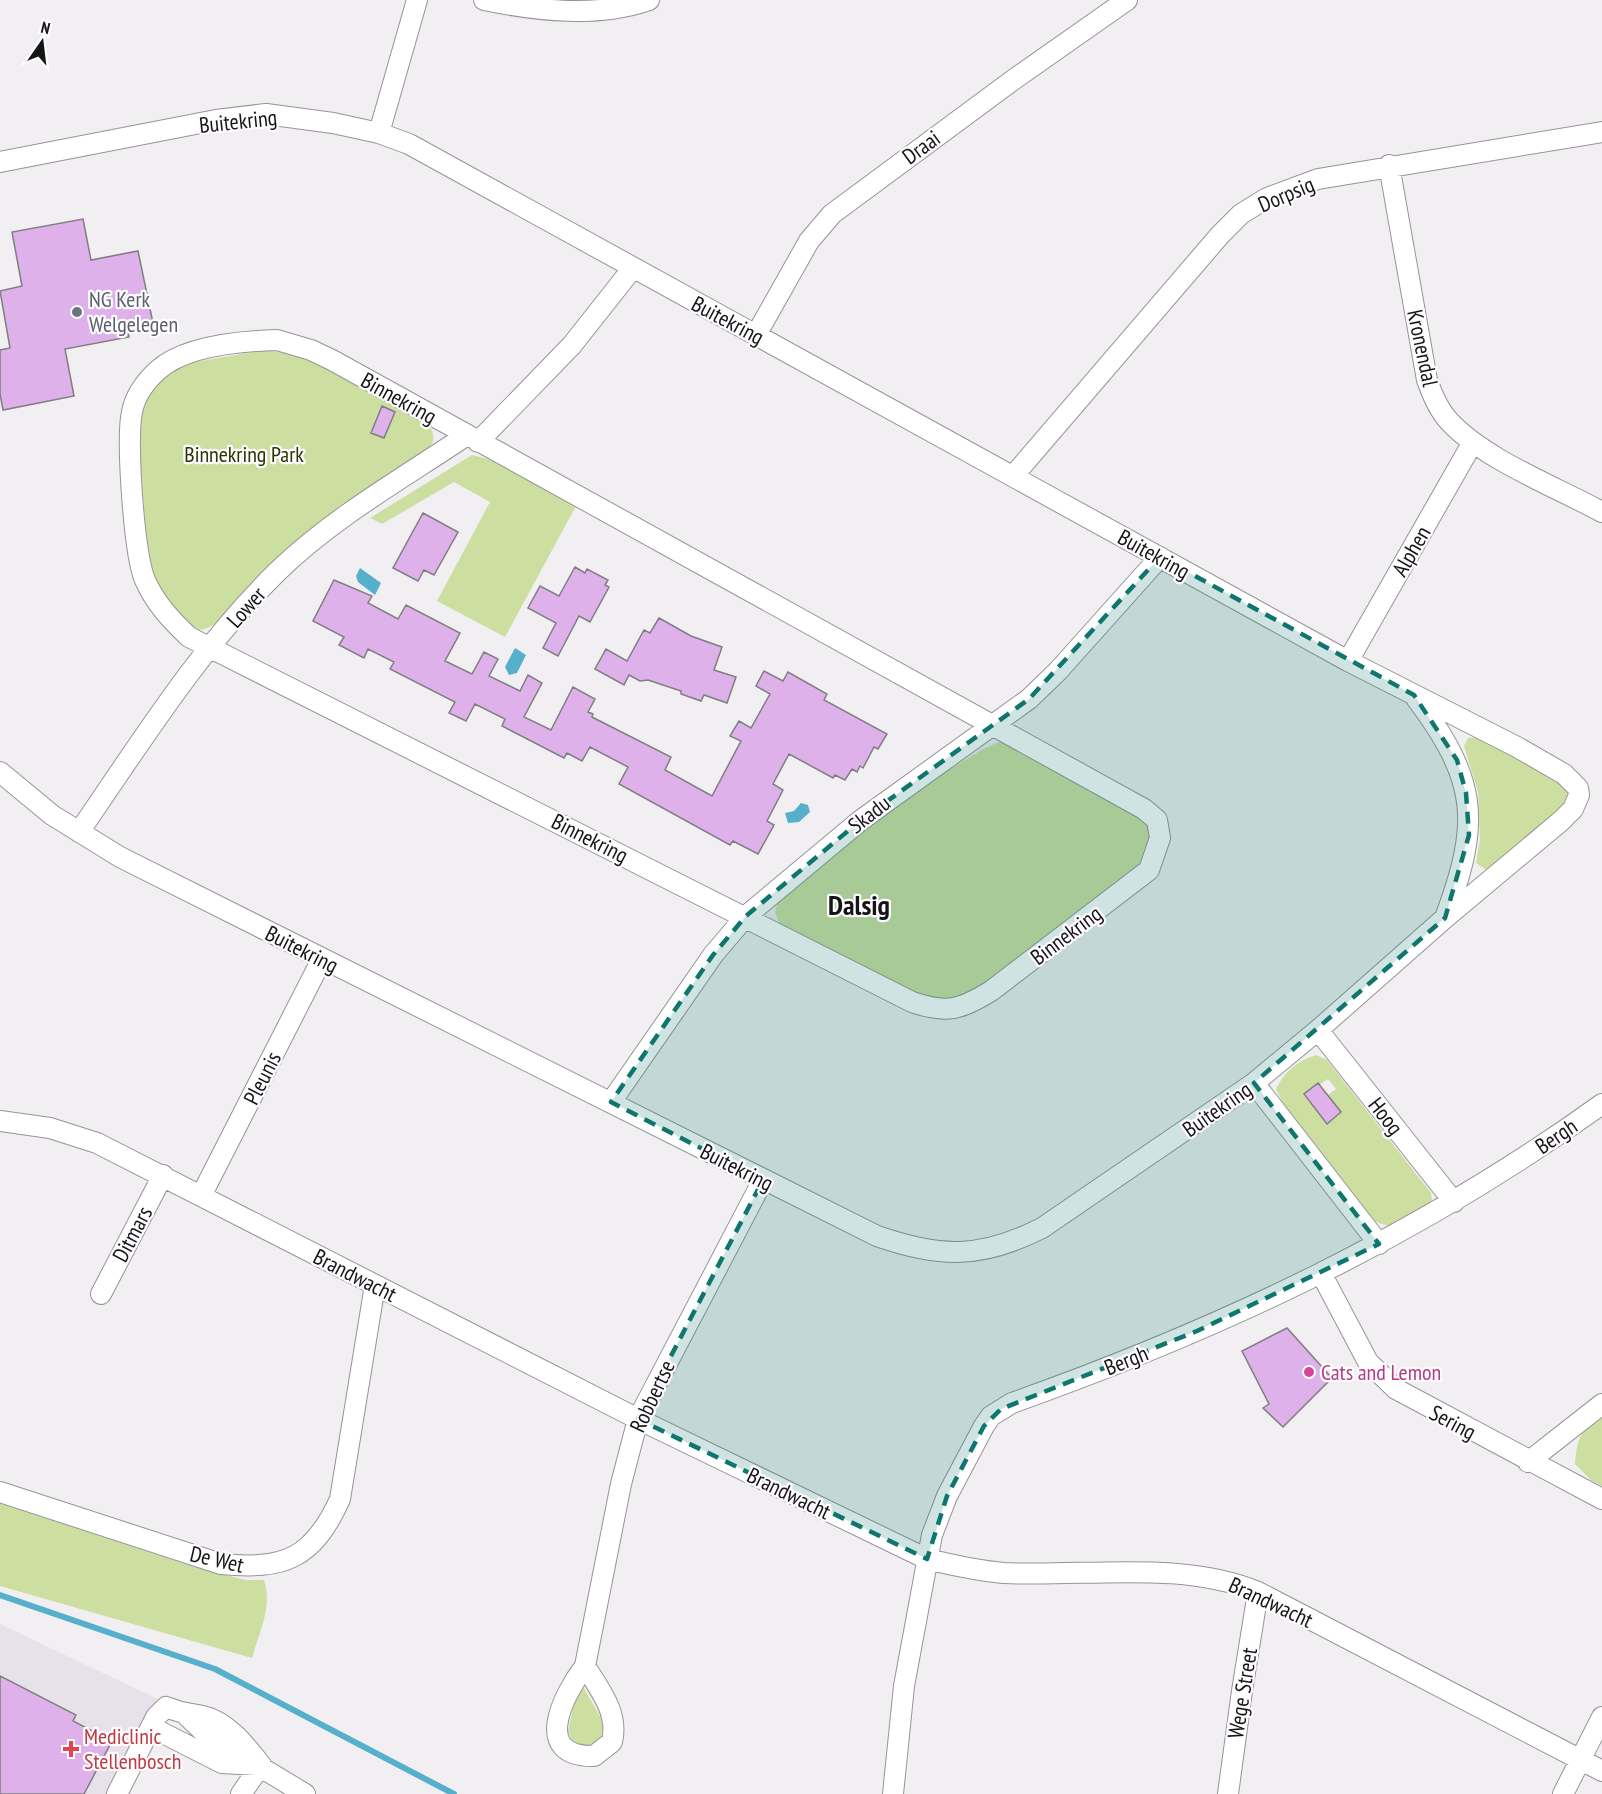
<svg xmlns="http://www.w3.org/2000/svg" width="1602" height="1794" viewBox="0 0 1602 1794" font-family="'PT Sans Narrow',sans-serif">
	<style>
		.built { fill: #e7e1ea }
		.green { fill: #cddfa0; fill-rule: evenodd }
		.water { fill: #56afcb }
		.lines { fill: none; stroke-linecap: round; stroke-linejoin: round }
		.stream { stroke: #56afcb; stroke-width: 6 }
		.building { fill: #deb1eb; stroke: #7f7e80; stroke-width: 1.5 }
		.street-casing { stroke: #969496; stroke-width: 22 }
		.street { stroke: #fff; stroke-width: 20 }
		.marked { fill: #0f766e; fill-opacity: 0.2; stroke: #0f766e; stroke-width: 4.5; stroke-dasharray: 12 8; stroke-linejoin: round }
		.worship-dot { fill: #6b7280; stroke: #fefcff; stroke-width: 2 }
		.hotel-dot { fill: #d1479c; stroke: #fefcff; stroke-width: 2 }
		.health-dot { fill: #e0444e; stroke: #fefcff; stroke-width: 2 }
		.labels { text-anchor: middle; stroke-width: 4.5; stroke-linejoin: round; paint-order: stroke }
		.street-label { font-size: 22px; fill: #161516; stroke: #fefcff }
		.worship-label { font-size: 22px; fill: #5b616d; stroke: #fefcff; text-anchor: start }
		.park-label { font-size: 22px; fill: #2a3500; stroke: #fefcff }
		.hotel-label { font-size: 22px; fill: #b23c85; stroke: #fefcff; text-anchor: start }
		.health-label { font-size: 22px; fill: #be3a42; stroke: #fefcff; text-anchor: start }
		.district-label { font-size: 28px; font-weight: bold; fill: #161516; stroke: #fefcff }
	</style>
	<rect width="100%" height="100%" fill="#f1eff1"/>
	<path class="built" d="M0,1624L166,1703L117,1794H0Z"/>
	<path class="green" d="M264,350L304,355L420,419C428,424 435,430 433,441C430,455 357,493 340,506C310,530 281,554 254,581C240,595 228,613 213,625C207,629 203,630 196,630L162,595L149,570L139,445L142,405L164,376L189,363Z
		M472,455L488,459L576,506L505,637L437,601L490,502L454,482L382,524L370,518Z
		M1477,737L1563,782L1570,789L1567,804L1488,871L1476,863L1480,839L1478,792L1464,746L1468,738Z
		M999,742L1006,743L1146,819L1154,836L1146,863L993,979L957,1001L925,998L779,923L775,912L779,898L828,855L913,792L983,749Z
		M1316,1055L1327,1060L1431,1193L1432,1200C1417,1218 1397,1234 1375,1221L1284,1105L1276,1089C1284,1072 1297,1061 1316,1055ZM1328,1079L1336,1089L1328,1095L1341,1112L1327,1123L1304,1095Z
		M1602,1416V1486L1591,1480L1575,1464C1577,1438 1580,1430 1602,1416Z
		M0,1503L188,1565L245,1580H264C273,1607 259,1632 252,1658L0,1586Z
		M578,1685H582L604,1723L601,1739C588,1749 574,1749 568,1731Z"/>
	<path class="water" d="M360,568L381,583L375,595L358,582L356,576Z
		M515,648L526,655L517,673L509,675L505,667Z
		M801,803L808,805L810,812L799,822L788,823L785,813L794,811Z"/>
	<g class="lines">
		<path class="stream" d="M0,1595L215,1669L454,1794"/>
	</g>
	<path class="building" d="M83,219L91,260L138,251L153,323L127,328L129,337L65,349L74,396L3,410L0,394V350L10,348L0,291L22,286L12,232Z
		M382,406L395,412L384,438L371,433Z
		M423,513L458,532L434,575L424,570L418,581L393,568Z
		M575,567L585,573L587,569L608,580L605,585L609,587L590,622L579,616L558,656L543,648L556,623L528,608L540,586L559,596Z
		M334,580L372,596L368,603L398,619L406,605L460,633L445,661L472,674L484,652L498,659L489,676L520,691L528,675L542,683L524,717L551,730L573,687L595,699L588,712L593,714L592,717L671,757L665,770L712,796L741,741L730,736L739,721L751,728L770,694L756,686L764,671L783,681L788,672L827,694L824,700L887,734L878,749L874,747L863,768L860,766L857,772L852,769L845,780L835,775L833,778L789,754L773,784L783,790L767,821L774,825L758,854L733,841L730,845L619,784L628,767L590,747L582,761L567,753L564,758L502,726L505,719L475,704L466,721L449,713L455,702L390,669L394,662L368,649L364,658L339,645L344,637L313,621Z
		M659,618L691,636L722,647L714,670L736,677L727,703L704,695L701,701L681,694V691L648,680L640,681L629,675L624,685L595,669L606,649L627,661L644,630L650,633Z
		M1318,1083L1341,1112L1327,1124L1304,1094Z
		M1287,1328L1332,1378L1283,1427L1263,1408L1269,1404L1242,1351Z
		M0,1676L76,1715L73,1721L112,1741L84,1794H0Z"/>
	<g class="lines">
		<g class="street-casing">
			<path id="street" d="M484,0C538,11 597,18 649,0
				M379,133L417,0
				M0,162L216,120L266,114L333,123L379,133L409,144L1348,661L1517,747L1564,774L1578,788L1579,795L1573,809L1561,821L1445,918L1318,1030L1254,1083L1042,1228C981,1259 940,1258 877,1236L120,857L52,815L0,772
				M1389,165L1427,380C1432,394 1438,409 1448,420C1483,459 1556,487 1602,512
				M756,335L809,241L832,214L1013,80L1127,0
				M277,340L311,350L332,360L1144,809L1157,820L1160,838L1149,870L991,991C960,1010 947,1014 912,1002L189,637C171,620 155,603 145,580C134,556 126,438 132,412C135,395 146,381 158,370C185,346 242,341 277,340Z
				M478,442L572,345L632,269
				M1014,475L1220,235L1241,214L1267,198L1318,179L1602,132
				M1348,661L1473,442
				M1416,698C1477,780 1481,820 1446,915
				M79,832C141,742 200,647 278,571C334,517 403,478 467,435
				M1318,1030L1454,1202
				M1254,1083L1379,1244
				M611,1102L713,955L746,916L861,820L1029,699L1058,671L1160,557
				M0,1121L50,1128L97,1143L638,1419L927,1559C952,1565 978,1571 1004,1573C1086,1577 1182,1560 1258,1592L1602,1771
				M201,1196L322,959
				M1322,1275L1368,1362L1396,1389L1602,1499
				M101,1294L163,1175
				M1528,1462L1602,1404
				M0,1492L221,1564C284,1570 313,1559 340,1499L375,1285
				M585,1666L621,1484L638,1419L763,1180
				M585,1666C600,1690 619,1713 612,1742L594,1756C531,1757 563,1695 585,1666Z
				M187,1716L206,1734L305,1794
				M151,1727L222,1763L258,1765
				M117,1794L156,1717L166,1707C183,1714 187,1713 203,1716C227,1721 247,1747 261,1765
				M241,1794L261,1765
				M893,1794L904,1686L932,1535L947,1496L984,1426L991,1416L1012,1403C1223,1328 1420,1235 1602,1104
				M1228,1794L1242,1691L1258,1592
				M1563,1794L1602,1717"/>
		</g>
		<use href="#street" class="street"/>
	</g>
	<path class="marked" d="M1160,557L1414,695L1457,760L1466,793L1469,835L1445,918L1254,1083L1379,1244L1197,1331L1001,1409L984,1426L947,1496L927,1559L638,1419L763,1180L611,1102L713,955L746,916L861,820L1029,699Z"/>
	<circle class="worship-dot" cx="77" cy="312" r="6"/>
	<circle class="hotel-dot" cx="1309" cy="1372" r="6"/>
	<path class="health-dot" d="M68 1740h6v6h6v6h-6v6h-6v-6h-6v-6h6z"/>
	<g class="labels">
		<g class="street-label">
			<text transform="translate(238 121) rotate(-6)" y="8">Buitekring</text>
			<text transform="translate(921 147) rotate(-36)" y="8">Draai</text>
			<text transform="translate(1286 194) rotate(-23)" y="8">Dorpsig</text>
			<text transform="translate(728 320) rotate(28)" y="8">Buitekring</text>
			<text transform="translate(1423 348) rotate(78)" y="8">Kronendal</text>
			<text transform="translate(399 398) rotate(29)" y="8">Binnekring</text>
			<text transform="translate(1411 551) rotate(-60)" y="8">Alphen</text>
			<text transform="translate(1154 554) rotate(29)" y="8">Buitekring</text>
			<text transform="translate(246 607) rotate(-48)" y="8">Lower</text>
			<text transform="translate(869 814) rotate(-38)" y="8">Skadu</text>
			<text transform="translate(590 838) rotate(27)" y="8">Binnekring</text>
			<text transform="translate(1066 935) rotate(-37)" y="8">Binnekring</text>
			<text transform="translate(302 949) rotate(27)" y="8">Buitekring</text>
			<text transform="translate(262 1078) rotate(-63)" y="8">Pleunis</text>
			<text transform="translate(1217 1109) rotate(-35)" y="8">Buitekring</text>
			<text transform="translate(1386 1116) rotate(52)" y="8">Hoog</text>
			<text transform="translate(1556 1136) rotate(-34)" y="8">Bergh</text>
			<text transform="translate(737 1167) rotate(27)" y="8">Buitekring</text>
			<text transform="translate(132 1234) rotate(-62)" y="8">Ditmars</text>
			<text transform="translate(355 1275) rotate(27)" y="8">Brandwacht</text>
			<text transform="translate(1126 1360) rotate(-22)" y="8">Bergh</text>
			<text transform="translate(652 1396) rotate(-65)" y="8">Robbertse</text>
			<text transform="translate(1453 1422) rotate(28)" y="8">Sering</text>
			<text transform="translate(789 1493) rotate(26)" y="8">Brandwacht</text>
			<text transform="translate(217 1559) rotate(13)" y="8">De Wet</text>
			<text transform="translate(1271 1602) rotate(25)" y="8">Brandwacht</text>
			<text transform="translate(1242 1693) rotate(-81)" y="8">Wege Street</text>
		</g>
		<g class="worship-label">
			<text x="89" y="307">NG Kerk<tspan x="89" dy="25">Welgelegen</tspan></text>
		</g>
		<g class="park-label">
			<text x="244" y="462">Binnekring Park</text>
		</g>
		<g class="hotel-label">
			<text x="1321" y="1380">Cats and Lemon</text>
		</g>
		<g class="health-label">
			<text x="84" y="1744">Mediclinic<tspan x="84" dy="25">Stellenbosch</tspan></text>
		</g>
		<g class="district-label">
			<text x="859" y="915">Dalsig</text>
		</g>
	</g>
	<g transform="translate(42 42) rotate(14)" stroke="#fefcff" stroke-width="4.5" paint-order="stroke">
	<path d="M0-4.5L10 22L0 15L-10 22Z" fill="#161516"/>
	<text y="-9" font-size="16" font-weight="bold" text-anchor="middle" fill="#161516">N</text>
	</g>
</svg>
